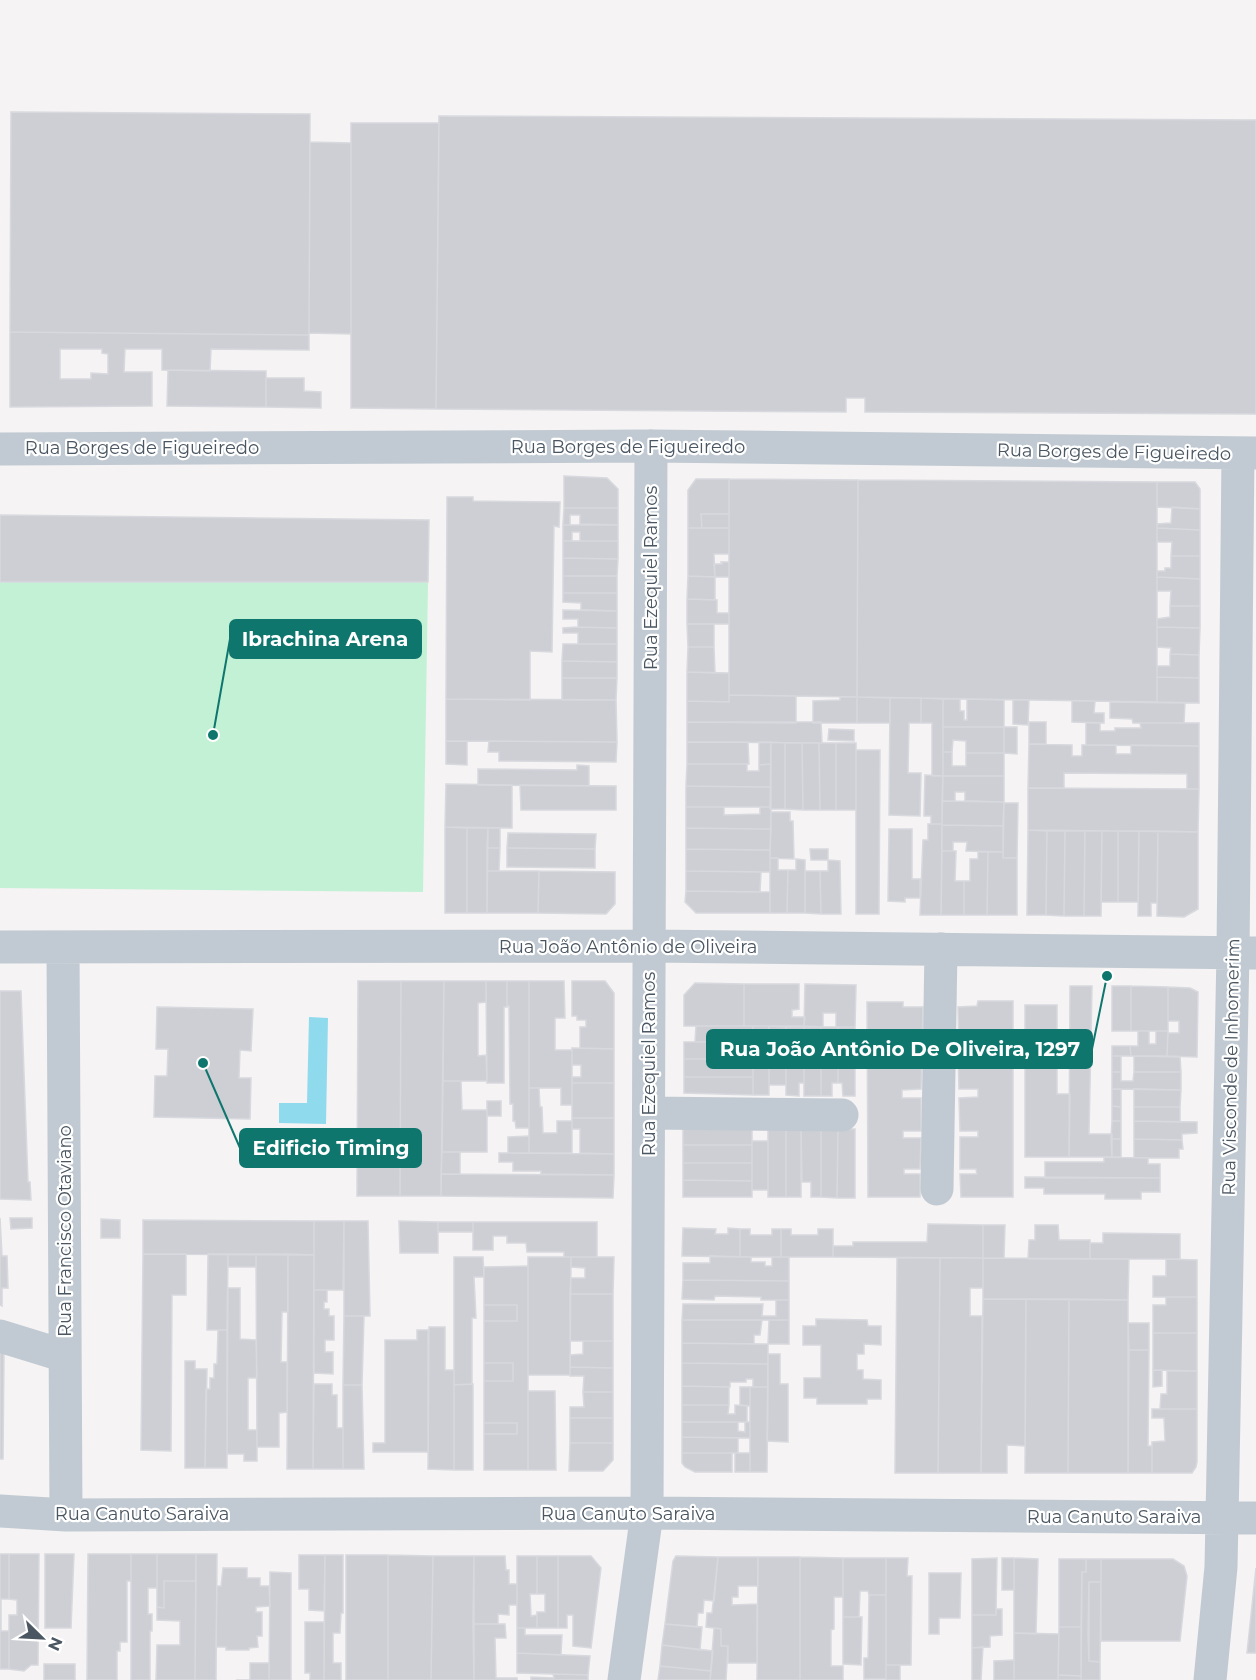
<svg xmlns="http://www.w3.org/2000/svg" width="1256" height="1680" viewBox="0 0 1256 1680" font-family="Montserrat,sans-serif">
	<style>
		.green { fill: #c3f1d5 }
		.water { fill: #90daee }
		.building { fill: #cdcfd5; stroke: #d7d9de; stroke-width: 1.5; fill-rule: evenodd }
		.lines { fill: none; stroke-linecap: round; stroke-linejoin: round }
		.minor { stroke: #c1cad2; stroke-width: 33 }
		.labels { text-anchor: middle; stroke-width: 4.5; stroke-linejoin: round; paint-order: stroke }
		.street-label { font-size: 18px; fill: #4a5661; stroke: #fff }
		.leader { fill: none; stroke: #0f766e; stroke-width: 2 }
		.callout-dot { fill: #0f766e; stroke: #fff; stroke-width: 2 }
		.callout { fill: #0f766e; stroke: #0f766e; stroke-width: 2 }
		.callout-label { font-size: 20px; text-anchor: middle; font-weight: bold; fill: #fff }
	</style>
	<rect width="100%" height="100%" fill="#f5f3f3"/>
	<path class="green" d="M0,582H428L423,892L0,888Z"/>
	<path class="water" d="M309,1017L328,1018L326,1124L279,1123V1103H307Z"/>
	<path class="building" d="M11,112L310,114L309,335L10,332Z
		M439,116L1256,120V414L865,412V398H846V412L436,409Z
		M351,123H439L436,409L351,408Z
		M310,142L351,143V334L309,333Z
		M10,332L309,335V350L211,349L210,371L162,370V349H125L124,372H152V406L10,407ZM60,349H102V353L108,354V374L91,373V379H60Z
		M168,370L266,371V407L167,406Z
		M266,378H304V391L321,392V408L266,407Z
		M564,476L607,478L618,489V508H564Z
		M696,479H729V514H701L702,528H688V490Z
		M729,479L858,480L857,697L729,695Z
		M858,480L1157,482V702L857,697Z
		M1157,482H1195L1200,489V509L1157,507Z
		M447,497H473V501L560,502L559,527L554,526L552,652L530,651V700L446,699Z
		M1172,507L1200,509V530L1157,528V524L1171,523Z
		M564,508H618V525L580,524V515H570V525H563Z
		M701,514H729V528H702Z
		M0,515L429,520L428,582H0Z
		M563,525H618V541H580V532H572V541H563Z
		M688,528H729V554H714L715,577L688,576Z
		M1157,528L1200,530V556H1171L1172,542H1157Z
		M563,541H618V559L563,558Z
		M1171,556H1200V579L1157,577V571H1165V568H1171Z
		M563,558L618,559L617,576H563Z
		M721,562H729V577H715L714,564H722Z
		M563,576H617V593H563Z
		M688,576L715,577V600L687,599Z
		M1157,577L1200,579V606H1170L1171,591H1157Z
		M563,593H617V611L581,610V603L563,602Z
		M687,599L717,600V613H729V624H687Z
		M1170,606H1200V628L1157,627V619L1170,617Z
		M563,610L617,611V628L578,627V619H563Z
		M687,624H714V647H688Z
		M578,627L617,628V644H578V633H563V628Z
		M1157,627L1200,628L1199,655L1170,654L1171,648L1157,647Z
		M563,644H617V662L562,661Z
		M688,647H714L715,673L687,672Z
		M1170,654L1199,655V678L1157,677V666H1170Z
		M562,661L617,662V678H562Z
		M687,672L729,673V702L687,701Z
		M1157,677L1199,678V703L1157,702Z
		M562,678H617L616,700H562Z
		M729,695L796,696V723L687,722V701L729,702Z
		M840,697H857V723H813V701L840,700Z
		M857,697L890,698V723H857Z
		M890,698H921V723H909L908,773H921L920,816L889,815Z
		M921,698L943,699V776H932V723H921Z
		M446,699L616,700L617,742L446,741Z
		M943,699H960V711H964V720H967V699L1004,700V727H943Z
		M1013,700H1029L1028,725L1013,724Z
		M1072,701H1095L1094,713H1104V723L1072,722Z
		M1110,702L1185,703L1184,723H1133L1132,719L1110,718Z
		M687,722H821L822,743L687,742Z
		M1029,722H1046V744H1029Z
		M1086,723H1100V731H1115V728H1141L1140,723H1199V746L1086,745Z
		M943,727H1004V753H966V741L953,740L952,752H943Z
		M1004,727H1017V754L1004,753Z
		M829,729L854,730V741L828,740Z
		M446,741H467V765L446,764Z
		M489,741L617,742L616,762L499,761V752H488Z
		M687,742H748L749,764H687Z
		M759,742H771V764L759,765Z
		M771,742L785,743V809H770Z
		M785,743H802L803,810L785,809Z
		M802,743H819L820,810H803Z
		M819,743H836V810H820Z
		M836,743H856V810H836Z
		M1029,744L1072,745V756H1082V745H1116V754H1131V745L1199,746V789H1187V774L1064,773V788H1028Z
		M856,750H880L879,914H856Z
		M943,752H952V766H966V753H1004V776H943Z
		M687,764H747V771H759V765L771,764V787L686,786Z
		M577,765L589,766V786L478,785V769L577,770Z
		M925,775L943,776L942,824H931V816H924Z
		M943,776H1004V802L965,801V792H955V801H942Z
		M446,784L512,785V828L445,827Z
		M520,785L616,786V810H521Z
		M686,786L771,787V807H686Z
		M1028,788L1199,789L1198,832L1028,830Z
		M942,801L1004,802L1003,826L942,825Z
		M1004,803H1018L1017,858H1003Z
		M686,807H724V815L760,814V807H771V829L686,828Z
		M771,812H790V821H793L794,859L770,858Z
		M928,824H942L941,915H920L923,840H928Z
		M942,825L1003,826V852L966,851L967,842H953V851H942Z
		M445,827L467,828V913H445Z
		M467,828H488L487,913H467Z
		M488,828H500V848H487Z
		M686,828L771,829L770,850L686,849Z
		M889,829H912V879H920V898H905V902L888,901Z
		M1028,830L1047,831L1046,915H1027Z
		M1047,831H1065L1064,916L1046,915Z
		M1065,831H1085L1084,916H1064Z
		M1085,831H1102L1101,916H1084Z
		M1102,831H1118V902H1101Z
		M1118,831H1139L1138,902H1118Z
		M1139,831H1158L1157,903H1151V916H1138Z
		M1158,831L1198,832V909L1184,917L1157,916Z
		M508,833L596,834L595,849L507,848Z
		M487,848H500L499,871H487Z
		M507,848L595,849V868L507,867Z
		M686,849L770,850V872L686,871Z
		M810,849H828V860H811Z
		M942,851H956L955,881H964V915H941Z
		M978,852H988L987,915H964V881H970V859H978Z
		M988,852H1003V858H1017V915H987Z
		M770,858H778V870H788L787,913H770Z
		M796,859L805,860V913H787L788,870H796Z
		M828,860L840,861L841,914H821L820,871H828Z
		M487,871H539L538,913H487Z
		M539,871L615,872V904L606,914L538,913Z
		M686,871L761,872L760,892L686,891Z
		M805,871H820L821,914L805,913Z
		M686,891L770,892V913H696L685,902Z
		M358,981H401L400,1196H357Z
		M401,981H444L441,1196H400Z
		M444,981H486V1002L478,1003V1056L486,1055L487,1081H443Z
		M486,981H507V1007H504V1083H487Z
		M507,981H529V1128H516L515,1121H513V1104H510L509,1006H507Z
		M529,981H564L565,1018H555V1050H572V1105H561V1088H529Z
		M572,981H605L614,993V1049L580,1048V1027H586V1020H577V1016H572Z
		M695,983L744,984V1026H684V995Z
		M744,984H799V1009L792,1010V1017H805L804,1026H744Z
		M805,984L856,985L855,1027H836V1013H823V1027L804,1026Z
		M1070,986H1092L1089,1134H1112V1157H1069Z
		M1112,986H1131V1031H1112Z
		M1131,986L1168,987V1031H1131Z
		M1168,987L1190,988L1198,992L1197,1057L1167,1056L1168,1033H1179V1021H1168Z
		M0,991H21L28,1182H30L31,1200L0,1199Z
		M978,1001H1013V1197H961L960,1174H977L976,1169H960V1137H978V1131H960L959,1098L978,1097V1089H959L958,1054H978V1046H959L958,1007L977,1006Z
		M867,1002H903V1007H923L922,1047H902V1054H922L921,1089L902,1090V1098H921V1131H903V1138H921L920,1169H904V1174H920V1197H868Z
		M1025,1005H1057V1094H1070L1069,1157H1025Z
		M157,1007L253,1009L251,1051L240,1050L239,1078H251L250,1119L154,1117L155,1076H167L168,1049H156Z
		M696,1026H753V1042H695Z
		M753,1026H769V1095H753Z
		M769,1026L786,1027V1085H769Z
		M786,1027H804V1083H799V1096L786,1095Z
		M804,1027H821V1096H804Z
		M821,1027H838V1083H832V1096H821Z
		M838,1027H855V1096H843L842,1083H838Z
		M1138,1031H1149V1044H1156V1031H1168L1167,1056H1131L1130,1046H1138Z
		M684,1042H753V1059H684Z
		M1112,1046H1130L1131,1056H1112Z
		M572,1048L614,1049V1083H572V1077H581V1065H572Z
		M1112,1056H1121V1072H1112Z
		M1134,1056L1180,1057L1181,1072H1134Z
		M684,1059H753V1077H684Z
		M1112,1072H1121V1081H1133L1134,1072H1181V1090L1112,1089Z
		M684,1077H753V1095L684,1093Z
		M443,1081H461L462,1110H487V1152H442Z
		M572,1083H614V1118H572Z
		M529,1088H539L540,1107H542L543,1133H557V1121H572V1153H529Z
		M1112,1089H1121V1107L1112,1106Z
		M1134,1089L1181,1090L1180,1107H1134Z
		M487,1101H501V1116H487Z
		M1112,1106L1121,1107V1121H1112Z
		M1134,1107H1180V1122L1134,1121Z
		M572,1118H614V1154L580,1153V1129H572Z
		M1112,1121H1121V1139H1111Z
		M1134,1121L1197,1122V1133L1182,1134V1140L1134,1139Z
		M683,1128L752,1129V1145H683Z
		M768,1129H786V1197H768Z
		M786,1129H801V1197H786Z
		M801,1129H821V1197H811V1182H802Z
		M821,1129H838L837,1198L821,1197Z
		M838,1129H855V1198H837Z
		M529,1136V1153H508V1137Z
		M1111,1139H1121V1157H1112Z
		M1134,1139L1182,1140L1183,1149H1179V1158H1134Z
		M752,1141H768V1190H752Z
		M683,1145H752V1163H683Z
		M442,1152H460V1174H441Z
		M499,1153L614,1154V1175L541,1174V1171H513V1162H499Z
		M1104,1157L1148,1158V1164H1160V1178H1045V1162H1104Z
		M683,1163H752V1181L683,1180Z
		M441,1174L614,1175L613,1198L441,1196Z
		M1025,1177L1160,1178V1192H1141V1199H1105V1194H1044V1188H1025Z
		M683,1180L752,1181V1197H683Z
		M0,1218L2,1256H7L8,1288H2V1306L0,1305Z
		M10,1218H32V1228L11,1229Z
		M101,1219L120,1220V1238H101Z
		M143,1220L314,1221V1255L143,1254Z
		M314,1221H344L343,1290H314Z
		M344,1221H368L370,1316H344Z
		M399,1221L438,1222V1253H400Z
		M438,1222H473V1232H438Z
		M473,1222H597V1257H564V1252H527L526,1243H507V1236H493V1250H473Z
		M928,1224L983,1225V1258L833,1257V1246H853V1242H927Z
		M983,1225H1005L1004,1258H983Z
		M1035,1225H1058L1059,1240H1090V1259H1028L1029,1240H1035Z
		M683,1228L716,1229L715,1234H728V1228L740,1229V1257L682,1256Z
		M740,1229H750V1235H772V1229H781V1257H740Z
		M781,1229H791V1235H818V1229H833V1257H781Z
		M1103,1233L1180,1234V1259H1090V1243H1103Z
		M143,1254H186V1295H172L171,1451L141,1450Z
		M208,1254H228L227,1330H207Z
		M228,1254H256V1267H228Z
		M256,1254H288V1312H282L281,1362H287V1412L279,1413V1447H257Z
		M288,1254L314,1255L313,1469H287Z
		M710,1256L751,1257V1262H765V1266H772V1257H789V1281L683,1280V1263H710Z
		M454,1257H483L484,1277H474L476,1318H472V1384L454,1385Z
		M528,1257H571L570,1375H528Z
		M571,1257H614L613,1294H570L571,1278H585V1268L571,1267Z
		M897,1258H940L938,1473H895Z
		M940,1258H983V1288H970V1316H982L981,1473H938Z
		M983,1258L1129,1259L1128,1300L983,1299Z
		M1166,1259L1197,1260V1297H1153V1276H1166Z
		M528,1266V1470H484V1434H517V1423H484V1381H513V1363H484V1321H517V1305H484V1267Z
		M683,1280L789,1281V1300H761V1297L715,1296L714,1300L682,1299Z
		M228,1288H240V1339L256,1340L257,1378H248V1430H257V1461H244V1454H227Z
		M314,1290H327V1302H324V1309H329V1316H334V1340H325V1352H333V1374L314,1373Z
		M570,1294H613V1341H570Z
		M1166,1297H1197V1333H1153V1305H1166Z
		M983,1299H1026L1025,1446L1007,1445V1473H981Z
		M1026,1299H1069L1068,1473H1025Z
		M1069,1299L1128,1300V1473H1068Z
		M776,1300H789V1320H682L683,1304H763L762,1316H776Z
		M484,1305H517V1321H484Z
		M344,1316H364L362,1385H343Z
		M816,1319L867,1320L868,1326H881V1345L864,1344V1354H857V1370H863V1379L881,1380V1399H867V1404H817V1398H804V1378H821V1345H803V1326H816Z
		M682,1320H762L760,1335H754V1344L682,1343Z
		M769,1320H789V1344H768Z
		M1128,1323H1149V1350H1129Z
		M429,1327H445V1370H454V1470L428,1469Z
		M218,1330H227V1468H205L206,1389H210V1378H214V1364H217Z
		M417,1330H428V1452H373V1443H385V1340H417Z
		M1153,1333H1197V1371L1153,1370Z
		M583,1341H613V1368L570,1367V1355L583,1354Z
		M682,1343L768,1344V1364L682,1363Z
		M1129,1350H1149L1148,1446H1152V1473H1128Z
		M0,1352H4L3,1459H0Z
		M768,1354H780V1384H788V1442L767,1441Z
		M185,1361H195V1369H207L205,1468H185Z
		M484,1363H513V1381H484Z
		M682,1363L768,1364V1387H753V1379H746V1382H730V1387L682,1386Z
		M570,1367L613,1368V1392H583L584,1376H570Z
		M1153,1370H1162V1386L1153,1387Z
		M1167,1371H1197V1409H1160L1161,1394H1167Z
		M314,1384H332V1395H337V1428H343V1469H313Z
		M473,1384V1470H454V1385Z
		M343,1385H362L364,1469H343Z
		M682,1386L729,1387V1405H682Z
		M740,1387H750V1406L740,1405Z
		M750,1387H768L767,1472H750Z
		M528,1391H555L556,1470H528Z
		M583,1392H613V1418H570V1407H584Z
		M682,1405H729L728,1414H735V1405L747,1406V1422H682Z
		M1152,1409H1197V1462L1196,1467L1192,1473H1152V1442L1165,1441L1164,1418H1152Z
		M570,1418H613V1443H570Z
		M682,1422H738V1431L745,1432V1422H750V1438L682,1437Z
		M484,1423H517V1434H484Z
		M682,1437L738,1438V1453H682Z
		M570,1443H613V1460L603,1471H569Z
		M682,1453H732V1472H695L685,1467L682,1463Z
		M735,1453H750V1472H735Z
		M0,1554H9V1599H1V1631H9V1669H0Z
		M9,1554H39L38,1665H31L24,1671L9,1669V1615H17V1600L9,1599Z
		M45,1554H74L71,1628H45Z
		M88,1554H131V1581H127V1642H120V1651H117V1680H87Z
		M131,1554H157V1588H148V1614H152V1631H150V1680H131Z
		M157,1554H196V1581H164V1608L157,1607Z
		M196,1554H217L216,1680H195Z
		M299,1555H325L324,1611L309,1610V1589H299Z
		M325,1555H343V1613H341L340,1633H333V1663H341V1680H324Z
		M346,1555H388V1680H346Z
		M388,1555L433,1556L431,1680H388Z
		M433,1556H474V1680H431Z
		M474,1556H505L506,1570H509V1584H517V1605H509V1615L498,1614V1624H473Z
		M517,1556H537V1594H530L531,1616L537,1615V1628H517Z
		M537,1556H558V1628H537V1612H545V1594H537Z
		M558,1556H591L601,1568L591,1648L573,1646V1615H567V1628H558Z
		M676,1556L718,1557L714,1601L704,1600L703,1613H698L697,1627L665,1624L673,1561Z
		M718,1557H758V1586H738V1597H732V1605L757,1604V1663H728V1646H721V1629L706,1627L707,1613H712Z
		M758,1557H800V1680H757Z
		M800,1557L843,1558V1597H834V1629L831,1630V1666H843V1680H800Z
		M843,1558H886V1595H869L868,1591H860L859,1617H843Z
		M886,1558H908L907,1576H912L911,1665H886Z
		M997,1558L996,1615H972V1559Z
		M1002,1558H1014V1590H1002Z
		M1014,1558L1038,1559L1036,1634L1014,1633Z
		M1059,1559H1086V1572H1082L1081,1627H1059Z
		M1086,1559H1101V1582H1089L1088,1634L1089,1661L1100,1662V1680H1081L1082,1572H1086Z
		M1101,1559H1173L1184,1566L1187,1576L1180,1641H1101Z
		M223,1568H247V1578H260V1586H269L270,1606L256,1607V1612H262V1636H257L258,1647L249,1648V1650H226V1647H216L217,1586H221Z
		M1256,1568V1653H1247Z
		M270,1572L291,1573V1680H269Z
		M929,1573H961L960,1618H939V1634H929Z
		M164,1581H196L195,1680H156L157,1645H180V1621L157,1620V1607L164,1608Z
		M1089,1582H1101L1100,1662L1089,1661Z
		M869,1595H886V1679H864V1658H868Z
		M996,1609H1002V1635L990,1636V1647L972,1648V1615H996Z
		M843,1617H862L861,1665L843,1664Z
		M305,1622H324V1680H310V1673H305Z
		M473,1624H505L506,1638H495L496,1678H517V1680H474Z
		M665,1624L702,1627L700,1650L662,1645Z
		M1059,1627H1081V1676L1058,1675Z
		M517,1628H525V1635H562L561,1655L517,1653Z
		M714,1628L721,1629V1646H728L726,1680H710Z
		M1014,1633L1059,1634L1058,1680H1014Z
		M662,1645L713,1651L711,1671L660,1666Z
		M983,1647L981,1680H972V1648Z
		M517,1653L590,1656L588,1675L517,1673Z
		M1014,1660V1680H994V1661Z
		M250,1663H269V1680H236H250Z
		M44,1664H75V1680H44Z
		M886,1665H900V1680H886Z
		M660,1666L711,1671L710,1680H658Z
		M553,1674L588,1675V1680H531V1677L554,1678Z
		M1058,1675L1081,1676V1680H1058Z"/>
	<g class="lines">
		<path class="minor" d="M0,449L651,446L1256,453
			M0,947L650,946L1256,953
			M63,947L66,1515
			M649,1113L842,1115
			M937,1189L941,949
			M0,1336L65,1356
			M0,1511L66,1515L647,1513L1256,1518
			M624,1680L647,1513L651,446
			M1210,1680L1221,1567L1222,1518L1233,952L1238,453"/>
	</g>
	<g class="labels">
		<g class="street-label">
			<text x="628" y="453">Rua Borges de Figueiredo</text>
			<text x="142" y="454">Rua Borges de Figueiredo</text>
			<text transform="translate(1114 452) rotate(1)" y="6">Rua Borges de Figueiredo</text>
			<text transform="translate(651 578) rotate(-90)" y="6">Rua Ezequiel Ramos</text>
			<text x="628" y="953">Rua João Antônio de Oliveira</text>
			<text transform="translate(649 1064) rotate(-90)" y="6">Rua Ezequiel Ramos</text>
			<text transform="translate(1231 1067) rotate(-89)" y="6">Rua Visconde de Inhomerim</text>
			<text transform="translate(65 1231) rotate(-90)" y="6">Rua Francisco Otaviano</text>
			<text x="142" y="1520">Rua Canuto Saraiva</text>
			<text x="628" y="1520">Rua Canuto Saraiva</text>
			<text x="1114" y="1523">Rua Canuto Saraiva</text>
		</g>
	</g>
	<path class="leader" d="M213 735L230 639M1107 976L1092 1049M203 1063L240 1148"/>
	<g class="callout-dot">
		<circle cx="213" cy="735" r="6"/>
		<circle cx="1107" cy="976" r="6"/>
		<circle cx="203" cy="1063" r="6"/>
	</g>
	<g class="callout">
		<rect x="230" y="620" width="191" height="38" rx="6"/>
		<rect x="707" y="1030" width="385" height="38" rx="6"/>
		<rect x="240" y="1129" width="181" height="38" rx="6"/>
	</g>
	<g class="callout-label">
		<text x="325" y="646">Ibrachina Arena</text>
		<text x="900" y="1056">Rua João Antônio De Oliveira, 1297</text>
		<text x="331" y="1155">Edificio Timing</text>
	</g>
	<g transform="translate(42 1638) rotate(114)" stroke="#ffffff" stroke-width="4.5" paint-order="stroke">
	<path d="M0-4.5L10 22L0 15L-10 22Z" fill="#4a5661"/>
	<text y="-9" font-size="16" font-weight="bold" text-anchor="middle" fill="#4a5661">N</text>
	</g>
</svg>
